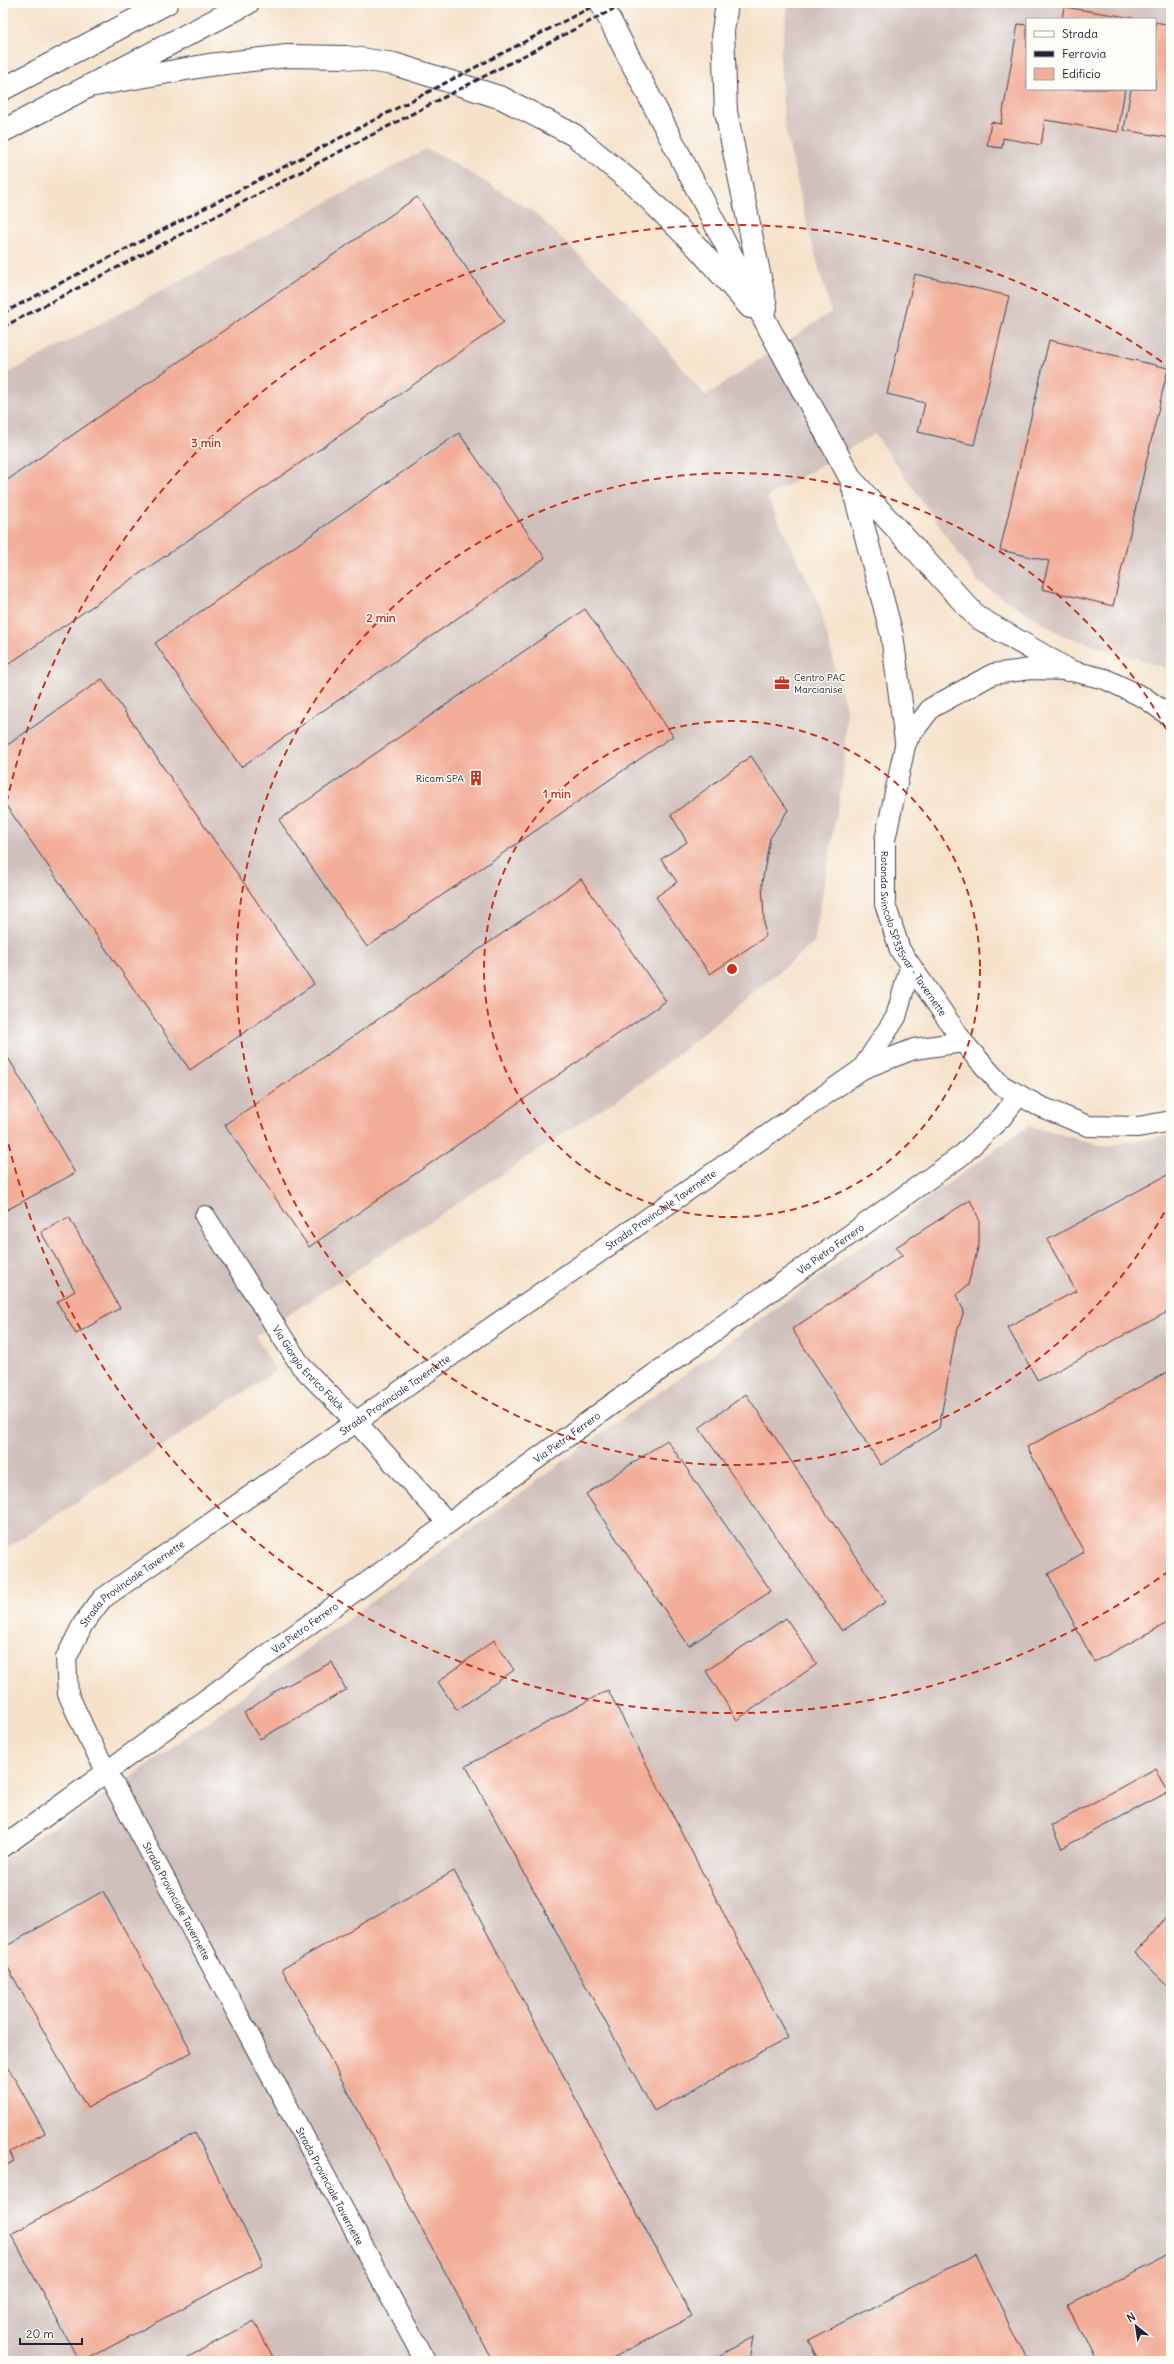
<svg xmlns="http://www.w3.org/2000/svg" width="1174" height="2364" viewBox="0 0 1174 2364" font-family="Delius,sans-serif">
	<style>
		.industrial { fill: #d0c0bc; fill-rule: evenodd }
		.building { fill: #f2ad98 }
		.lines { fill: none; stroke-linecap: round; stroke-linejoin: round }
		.street-casing { stroke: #423f50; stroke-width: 22 }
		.highway-casing { stroke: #423f50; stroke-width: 24 }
		.street { stroke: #fff; stroke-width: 20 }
		.highway { stroke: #fff; stroke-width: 22 }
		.rail { stroke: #22223b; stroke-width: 3; stroke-dasharray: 6 3; stroke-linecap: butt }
		.ring { fill: none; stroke: #c8321e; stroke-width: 2; stroke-dasharray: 7 5 }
		.labels { text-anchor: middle; stroke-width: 3; stroke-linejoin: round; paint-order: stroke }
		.poi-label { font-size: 10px; fill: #22223b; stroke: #fdfcf7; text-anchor: start }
		.street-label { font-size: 10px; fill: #22223b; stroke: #fdfcf7 }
		.centre { fill: #c8321e; stroke: #fdfcf7; stroke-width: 2 }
		.ring-label { font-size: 12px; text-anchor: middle; font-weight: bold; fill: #c8321e; stroke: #fdfcf7; stroke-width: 3; stroke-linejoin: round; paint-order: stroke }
	</style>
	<rect width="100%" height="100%" fill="#fdfcf7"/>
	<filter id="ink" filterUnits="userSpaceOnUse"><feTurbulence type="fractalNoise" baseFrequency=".025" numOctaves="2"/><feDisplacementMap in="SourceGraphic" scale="8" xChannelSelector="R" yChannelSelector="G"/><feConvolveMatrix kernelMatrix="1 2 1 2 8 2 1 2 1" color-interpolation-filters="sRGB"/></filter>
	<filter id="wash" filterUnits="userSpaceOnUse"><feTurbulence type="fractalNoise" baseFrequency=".012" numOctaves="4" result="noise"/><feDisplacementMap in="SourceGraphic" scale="16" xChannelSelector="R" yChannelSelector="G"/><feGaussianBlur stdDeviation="0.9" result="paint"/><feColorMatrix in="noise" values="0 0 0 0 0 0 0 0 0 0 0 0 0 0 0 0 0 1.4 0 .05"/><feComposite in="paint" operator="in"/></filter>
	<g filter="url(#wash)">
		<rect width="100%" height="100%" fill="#f6e2ca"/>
		<path class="industrial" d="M788,3H1171V670L1062,635L980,584L875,434L767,497L818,601L846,709L844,771L814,943L651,1076L256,1336L276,1371L3,1551V376L426,149L451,161L533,211L628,302L705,396L831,312L805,217L784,123L780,58ZM1027,19H1155V89H1027Z
			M1028,1126L1105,1146L1171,1135V2361H3V1859L122,1784L579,1450Z"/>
		<g id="blocks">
			<path class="building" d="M1064,7L1133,18V19H1062Z
				M1155,22L1171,25V138L1124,130L1131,89H1155Z
				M1018,24L1027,25V89H1125L1118,132L1045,120L1041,145L1003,138L1002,148L987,146L991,122L1001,124Z
				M417,197L504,322L3,668V483Z
				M915,274L1009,296L974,445L918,432L925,403L887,394Z
				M1049,340L1168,368L1113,606L1042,589L1049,561L1000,550Z
				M459,433L545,558L241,767L155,643Z
				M585,609L673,736L367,947L279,820Z
				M102,679L314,984L190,1070L3,801V748Z
				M751,756L788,810L770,838L762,883L765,937L710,974L656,897L677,882L661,859L687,842L671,815Z
				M581,879L666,1001L309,1247L225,1125Z
				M9,1059L75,1173L3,1212V1062Z
				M1171,1173V1310L1038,1381L1007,1327L1076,1291L1047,1240Z
				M970,1200L979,1219V1244L968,1285L956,1295L964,1311L955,1338L939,1428L881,1465L792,1329L903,1255L896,1247Z
				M69,1217L120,1308L76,1334L57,1302L75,1291L41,1232Z
				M1171,1370V1621L1094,1662L1048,1574L1084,1552L1027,1447Z
				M746,1394L886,1602L842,1631L699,1428Z
				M667,1440L771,1591L689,1646L586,1494Z
				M786,1618L817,1664L737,1720L706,1671Z
				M494,1640L514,1670L457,1710L438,1682Z
				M332,1662L346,1690L260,1739L244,1713L276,1691Z
				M608,1690L788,2038L654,2111L466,1766Z
				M1156,1768L1168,1792L1062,1848L1051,1826Z
				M454,1871L692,2316L607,2361H493L282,1969Z
				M103,1891L192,2052L87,2108L7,1966L3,1969V1948Z
				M1171,1911V1989L1135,1953Z
				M3,2058L45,2133L10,2152L14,2161L3,2167Z
				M195,2133L263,2265L84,2361H79L11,2234Z
				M975,2255L1028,2361H819L808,2340Z
				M1171,2255V2361H1095L1068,2306Z
				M254,2321L275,2361H181Z
				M753,2337L749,2361H709Z"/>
		</g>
	</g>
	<g filter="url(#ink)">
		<use href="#blocks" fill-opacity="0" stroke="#423f50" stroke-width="1"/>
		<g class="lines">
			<g class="street-casing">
				<g id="street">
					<path id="s1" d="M1171,717L1145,698L1105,679L1068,670L1031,669L993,674L931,708L906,741L885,840V904L900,950L963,1042L1001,1085L1039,1106L1088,1126L1138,1127L1171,1121"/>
					<path d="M862,1069L896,1017L910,967"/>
					<path id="s2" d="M205,1216L301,1366L356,1422L448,1523"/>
					<path id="s3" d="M3,1847L615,1402L962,1155L1002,1117L1019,1095"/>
					<path id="s4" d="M425,2361L87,1735L68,1694L66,1658L83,1624L102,1599L862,1069L914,1049L963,1042"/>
				</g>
			</g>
			<g class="highway-casing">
				<path id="highway" d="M601,3L771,332L851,479L977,617L1068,670
					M727,3L723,31L726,112L766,307
					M89,86L209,65L287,56L346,57L394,64L502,98L574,135L636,186L697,247L750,307
					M3,89L167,3
					M3,131L248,3
					M852,484L892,635L906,741"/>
			</g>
			<use href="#street" class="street"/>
			<use href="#highway" class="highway"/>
			<path class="rail" d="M3,313L599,3
				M3,327L625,3"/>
		</g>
	</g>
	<g class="ring">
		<circle cx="732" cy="969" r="248"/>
		<path d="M1170 1202A496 496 0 1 1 1170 736"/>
		<path d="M1169 1571A744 744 0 0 1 4 1124M4 814A744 744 0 0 1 1169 367"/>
	</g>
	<defs>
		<g id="office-bare" transform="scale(1.2)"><path d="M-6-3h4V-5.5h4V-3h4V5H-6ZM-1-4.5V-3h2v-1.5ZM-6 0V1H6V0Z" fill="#c8321e" stroke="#fdfcf7" stroke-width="2.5" paint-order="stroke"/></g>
		<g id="building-bare" transform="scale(1.2)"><path d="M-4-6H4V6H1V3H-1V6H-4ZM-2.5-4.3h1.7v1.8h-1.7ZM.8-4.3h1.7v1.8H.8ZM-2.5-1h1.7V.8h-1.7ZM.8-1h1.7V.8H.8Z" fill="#c8321e" stroke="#fdfcf7" stroke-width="2.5" paint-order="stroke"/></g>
	</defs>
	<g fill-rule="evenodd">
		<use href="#office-bare" x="782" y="683"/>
		<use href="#building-bare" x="476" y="778"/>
	</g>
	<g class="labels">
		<g class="poi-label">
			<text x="794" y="681">Centro PAC<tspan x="794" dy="12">Marcianise</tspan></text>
			<text x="464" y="782" text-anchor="end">Ricam SPA</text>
		</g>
		<g class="street-label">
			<text dy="4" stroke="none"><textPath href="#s1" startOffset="504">Rotonda Svincolo SP335var - Tavernette</textPath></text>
			<text dy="4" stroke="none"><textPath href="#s4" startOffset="1543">Strada Provinciale Tavernette</textPath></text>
			<text dy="4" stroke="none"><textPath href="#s3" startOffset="1021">Via Pietro Ferrero</textPath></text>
			<text dy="4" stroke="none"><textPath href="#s2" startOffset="184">Via Giorgio Enrico Falck</textPath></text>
			<text dy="4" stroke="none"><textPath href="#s4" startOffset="1219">Strada Provinciale Tavernette</textPath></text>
			<text dy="4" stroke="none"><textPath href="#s3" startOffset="697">Via Pietro Ferrero</textPath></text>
			<text dy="4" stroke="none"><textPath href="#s4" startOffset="895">Strada Provinciale Tavernette</textPath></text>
			<text dy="4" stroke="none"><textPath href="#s3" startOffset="373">Via Pietro Ferrero</textPath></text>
			<text transform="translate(177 1901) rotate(62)" y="4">Strada Provinciale Tavernette</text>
			<text transform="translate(330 2186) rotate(62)" y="4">Strada Provinciale Tavernette</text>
		</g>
	</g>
	<circle cx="732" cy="969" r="6" class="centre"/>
	<g class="ring-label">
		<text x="206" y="447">3 min</text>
		<text x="381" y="622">2 min</text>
		<text x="557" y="798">1 min</text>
	</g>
	<rect width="1174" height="2364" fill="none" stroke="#fdfcf7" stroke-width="16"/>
	<rect x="1026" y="18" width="130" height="72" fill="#fdfcf7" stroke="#a5a5ac"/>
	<rect x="1034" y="31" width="20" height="6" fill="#ffffff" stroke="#a5a5ac"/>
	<text x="1062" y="38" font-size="12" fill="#22223b">Strada</text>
	<rect x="1034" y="51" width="20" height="6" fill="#22223b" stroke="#a5a5ac"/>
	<text x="1062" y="58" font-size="12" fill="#22223b">Ferrovia</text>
	<rect x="1034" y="68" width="20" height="12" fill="#f2ad98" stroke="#a5a5ac"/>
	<text x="1062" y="78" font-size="12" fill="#22223b">Edificio</text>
	<g transform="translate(1136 2326) rotate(330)" stroke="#fdfcf7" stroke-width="3" paint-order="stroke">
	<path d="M0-3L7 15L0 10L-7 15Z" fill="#22223b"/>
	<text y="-6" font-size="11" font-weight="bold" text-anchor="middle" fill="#22223b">N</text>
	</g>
	<path d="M20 2338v6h62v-6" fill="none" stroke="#22223b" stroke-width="2"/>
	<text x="26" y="2338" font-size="12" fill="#22223b" stroke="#fdfcf7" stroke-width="3" paint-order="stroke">20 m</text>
</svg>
